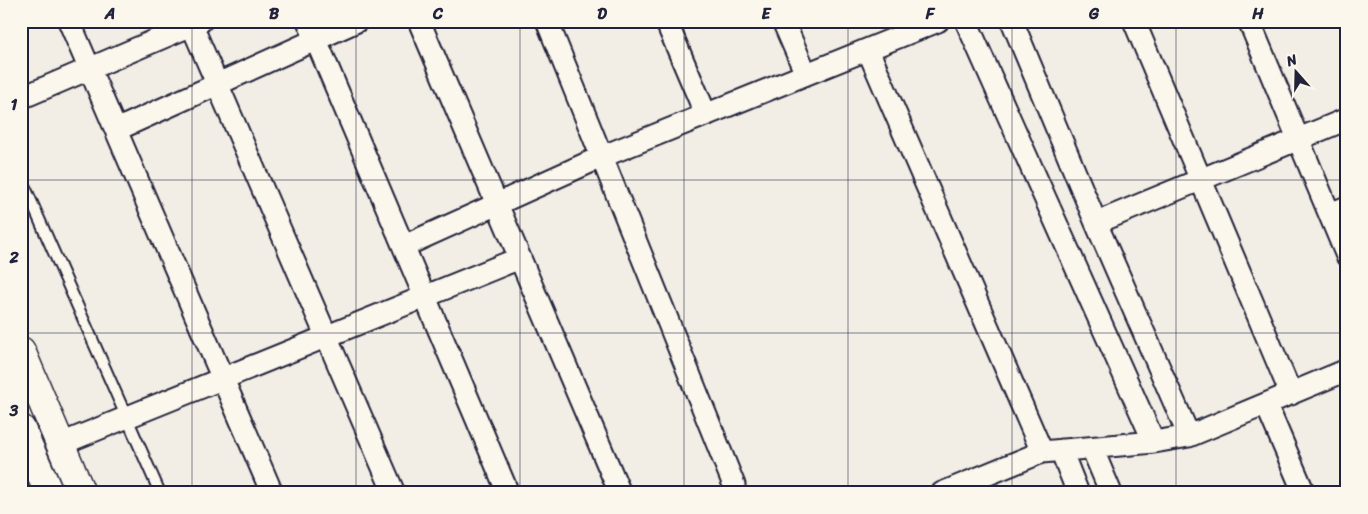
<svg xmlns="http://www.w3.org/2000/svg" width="1368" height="514" viewBox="0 0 1368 514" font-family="Sriracha,sans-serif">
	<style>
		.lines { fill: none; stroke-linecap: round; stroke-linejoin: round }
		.lane-casing { stroke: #22223b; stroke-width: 14 }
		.street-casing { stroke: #22223b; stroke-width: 25 }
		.secondary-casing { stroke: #22223b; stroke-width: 31 }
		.lane { stroke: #fbf7ec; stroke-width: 10 }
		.street { stroke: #fbf7ec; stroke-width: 21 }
		.secondary { stroke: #fbf7ec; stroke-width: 28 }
		.grid { fill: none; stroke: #22223b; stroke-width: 1; stroke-opacity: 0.55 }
		.neatline { fill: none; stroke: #22223b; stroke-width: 2 }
		.grid-label { font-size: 16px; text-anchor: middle; font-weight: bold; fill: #22223b }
	</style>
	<rect width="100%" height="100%" fill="#f2eee5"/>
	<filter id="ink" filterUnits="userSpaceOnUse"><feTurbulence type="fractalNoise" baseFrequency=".02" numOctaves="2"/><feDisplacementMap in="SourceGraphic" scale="10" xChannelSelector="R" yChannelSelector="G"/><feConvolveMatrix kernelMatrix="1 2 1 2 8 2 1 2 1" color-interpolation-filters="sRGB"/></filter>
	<g filter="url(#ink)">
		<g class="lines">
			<g class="lane-casing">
				<path id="lane" d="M21,178L160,493"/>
			</g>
			<g class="street-casing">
				<path id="street" d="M69,21L272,493
					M190,21L394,493
					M308,21L508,493
					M419,21L620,493
					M547,21L734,485V493
					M666,21L706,115
					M783,21L806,74
					M966,21L1154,442
					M1012,21L1096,223L1189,436
					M1134,21L1291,394
					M1249,21L1347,256
					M868,50L1042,452
					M21,98L201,21
					M116,130L357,21
					M1330,214L1347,207
					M1096,223L1347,119
					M404,246L601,157L938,21
					M1266,404L1304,493
					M61,444L520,258
					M1092,448L1111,493
					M1061,450L1078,493
					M942,493L1042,452L1154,442L1189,436L1347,370"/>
			</g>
			<g class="secondary-casing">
				<path id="secondary" d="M21,351L81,493
					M21,429L49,493"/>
			</g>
			<use href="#lane" class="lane"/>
			<use href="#street" class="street"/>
			<use href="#secondary" class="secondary"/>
		</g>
	</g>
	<path class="grid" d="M192,21V493M356,21V493M520,21V493M684,21V493M848,21V493M1012,21V493M1176,21V493M21,180H1347M21,333H1347"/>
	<rect width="1368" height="514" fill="none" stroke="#fbf7ec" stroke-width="55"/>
	<g transform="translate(1296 72) rotate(340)" stroke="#fbf7ec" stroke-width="4" paint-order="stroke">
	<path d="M0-4L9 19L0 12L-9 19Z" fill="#22223b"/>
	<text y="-8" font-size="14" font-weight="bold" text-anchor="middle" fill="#22223b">N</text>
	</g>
	<rect x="28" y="28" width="1312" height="458" class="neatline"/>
	<g class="grid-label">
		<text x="110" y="19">A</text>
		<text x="274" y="19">B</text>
		<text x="438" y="19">C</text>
		<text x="602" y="19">D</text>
		<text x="766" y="19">E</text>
		<text x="930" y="19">F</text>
		<text x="1094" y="19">G</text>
		<text x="1258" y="19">H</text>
		<text x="14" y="110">1</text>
		<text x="14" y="263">2</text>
		<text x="14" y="416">3</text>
	</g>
</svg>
